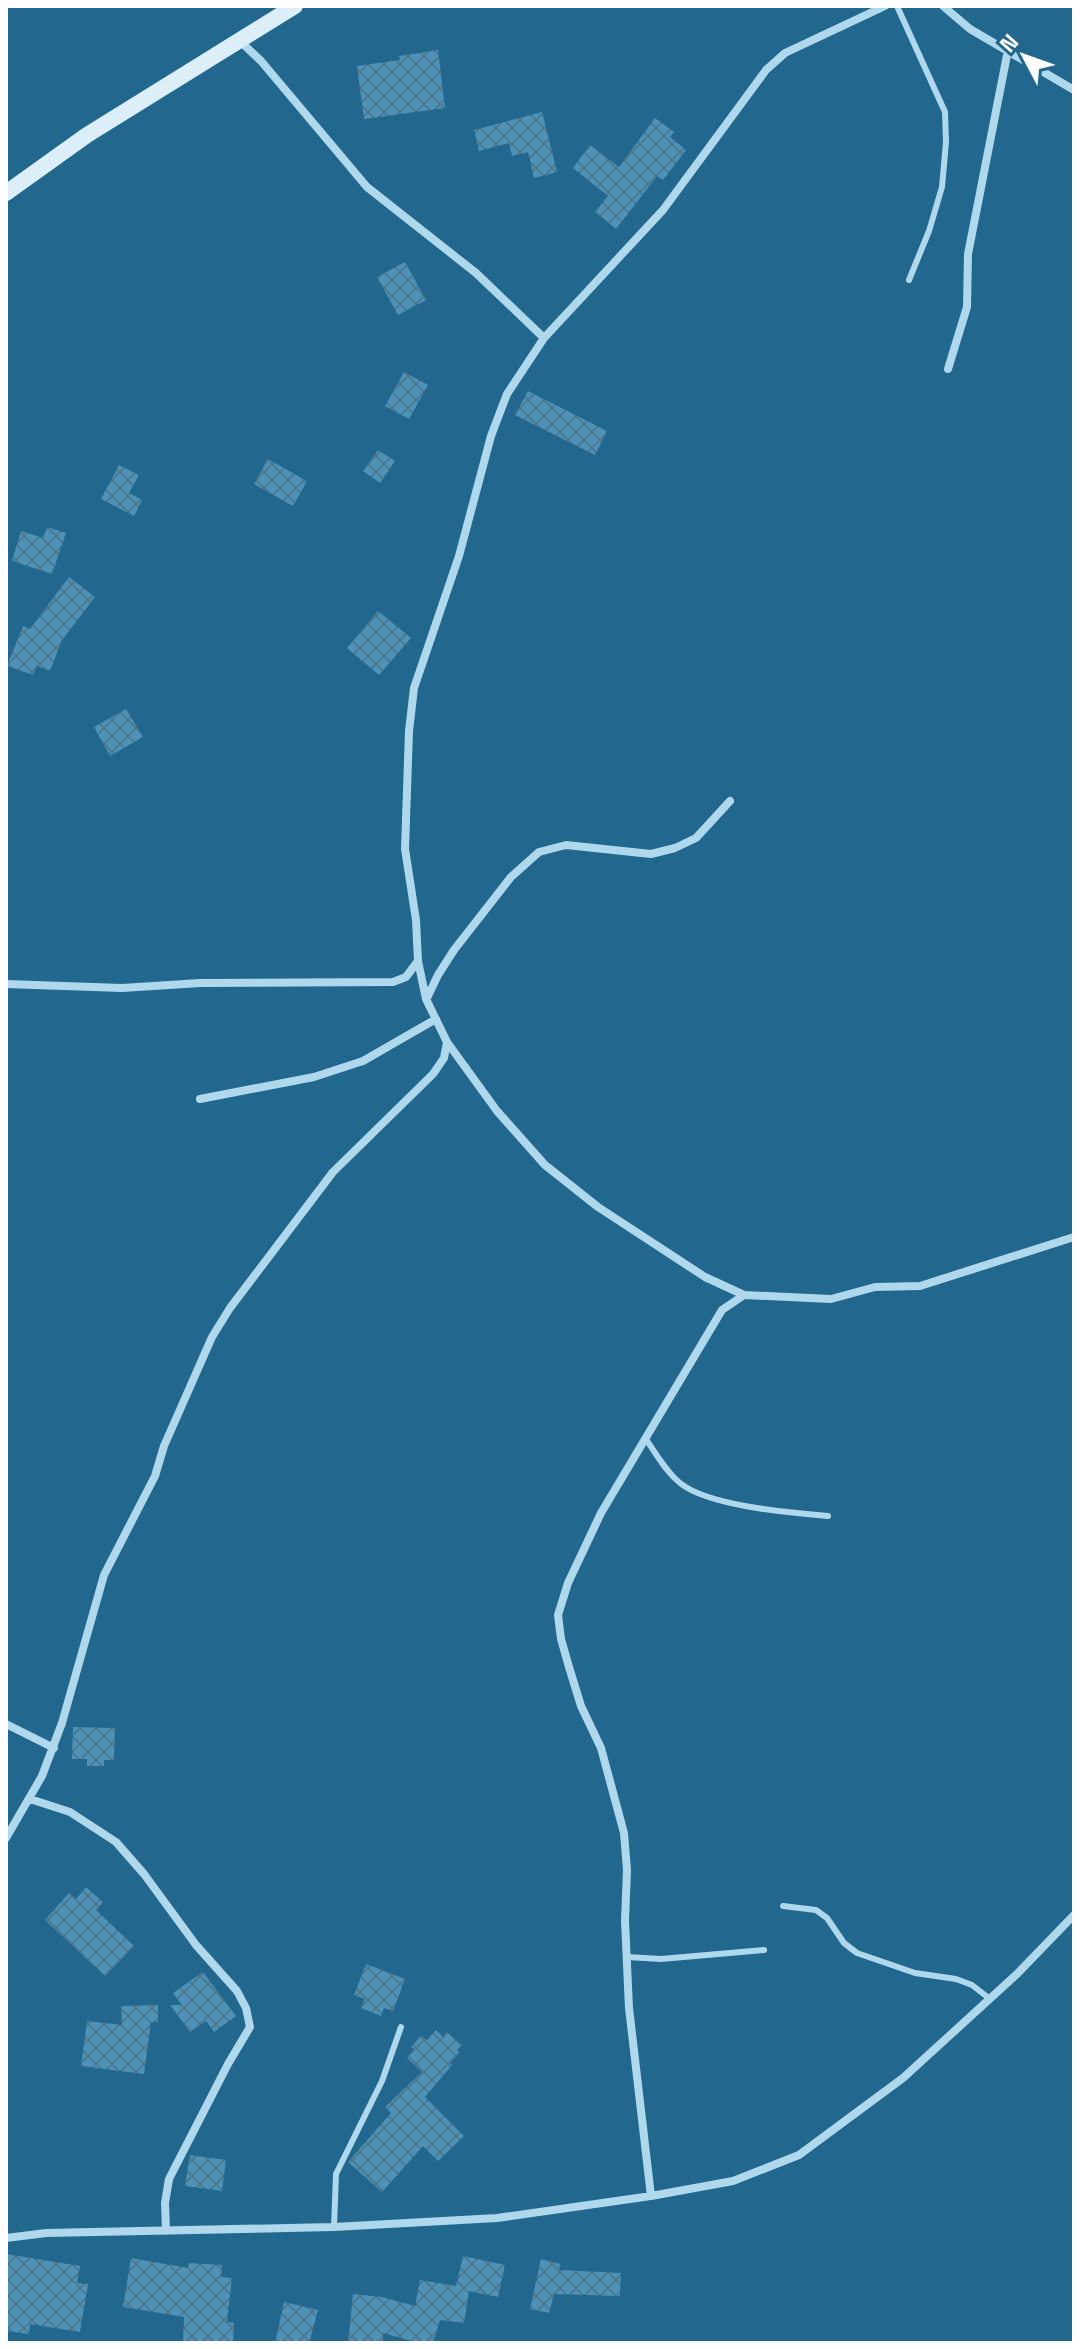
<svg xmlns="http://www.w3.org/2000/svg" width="1080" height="2349" viewBox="0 0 1080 2349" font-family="'Space Grotesk',sans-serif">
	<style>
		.building { fill: url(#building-cross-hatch) }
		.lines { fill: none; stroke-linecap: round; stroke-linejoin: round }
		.service { stroke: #b0d8ec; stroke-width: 6 }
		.minor { stroke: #b0d8ec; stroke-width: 8 }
		.secondary { stroke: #dceff9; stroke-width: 16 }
	</style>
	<defs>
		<pattern id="building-cross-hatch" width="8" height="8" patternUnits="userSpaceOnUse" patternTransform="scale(2)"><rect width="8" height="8" fill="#4e93b7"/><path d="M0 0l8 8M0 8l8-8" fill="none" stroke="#4d7a92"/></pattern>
	</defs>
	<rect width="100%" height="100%" fill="#21678e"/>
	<path class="building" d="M438,50L445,108L364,119L357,66L400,60L399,56Z
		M542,112L557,172L534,178L528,152L512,156L509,143L479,151L474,130Z
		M655,118L674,132L670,137L686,150L663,180L657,176L616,229L595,212L608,196L573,168L590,145L619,167Z
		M405,262L426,300L398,315L377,277Z
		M404,372L428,385L409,419L385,406Z
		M528,391L607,431L595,455L515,415Z
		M378,450L395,461L380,483L363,471Z
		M268,459L307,481L293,506L254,484Z
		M119,465L139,475L129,493L142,500L134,516L101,499Z
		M47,527L66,533L52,574L12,561L21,531L43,538Z
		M69,577L95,597L62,640L50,671L37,666L33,675L7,666L23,626L30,629Z
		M378,611L411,638L379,675L347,648Z
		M126,709L143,737L110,756L94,727Z
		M73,1727L115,1728L114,1760H104V1766H87V1759H72Z
		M86,1887L103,1902L96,1910L134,1946L105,1976L45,1920L69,1893L76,1899Z
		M366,1964L405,1979L393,2011L384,2008L381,2016L361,2008L365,1999L354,1995Z
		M203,1972L236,2016L214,2032L206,2021L190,2032L170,2005H182L173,1993Z
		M158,2005V2022H151L144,2074L81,2066L87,2021L122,2025L121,2006Z
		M436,2030L443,2037L447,2032L462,2045L457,2050L460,2052L450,2063L452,2065L425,2097L464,2136L438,2161L423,2146L382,2192L348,2162L391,2113L385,2107L422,2072L407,2058L414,2049L411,2047L421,2036L427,2040Z
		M190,2155L226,2160L222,2191L185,2186Z
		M6,2254L80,2266L77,2283L88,2284L80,2332L30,2324L29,2334L6,2331Z
		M463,2256L505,2265L498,2297L469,2291L464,2323L440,2320L433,2343H419L383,2333V2343H348L353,2294L382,2297L415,2306L420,2280L456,2286Z
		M131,2258L188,2268L189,2263L222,2265L221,2277L232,2278L227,2322L234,2323L233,2343H183L184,2317L123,2307Z
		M541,2259L560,2264L559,2270L621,2273L620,2296L554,2294L549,2313L530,2309Z
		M284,2302L318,2310L309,2343H275Z"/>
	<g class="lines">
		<path class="service" d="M897,6L945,112L946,142L942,187L929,231L909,280
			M645,1438C656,1453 665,1471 680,1483C708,1506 791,1513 828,1516
			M783,1906L816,1910L827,1918L844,1943L857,1953L915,1973L956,1979L972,1985L990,1999
			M627,1957L661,1959L764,1950
			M334,2227L336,2174L382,2081L401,2027"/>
		<path class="minor" d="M885,6L785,53L766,70L663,210L544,338L507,394L491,436L459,556L414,688L409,731L405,849L416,920L418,961L426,999L447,1042L497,1111L545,1165L598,1207L705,1277L744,1295L831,1299L875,1287L920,1286L1074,1237
			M943,6L970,29L1074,90
			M240,41L261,61L367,187L476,273L544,338
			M948,369L967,307L968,254L1008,50
			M6,984L122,988L200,983L393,982L406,977L418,961
			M427,998L438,975L454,950L511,877L539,852L566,845L651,854L675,848L696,838L730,801
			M200,1099L314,1077L363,1061L436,1019
			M6,1724L54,1748
			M30,1799L70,1812L116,1842L144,1874L196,1945L237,1991L246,2008L250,2027L228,2064L169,2179L165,2203L166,2231
			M6,1838L42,1776L62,1723L104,1575L155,1476L164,1446L212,1337L230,1308L333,1172L433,1074L444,1058L447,1042
			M651,2196L629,2008L625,1921L627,1870L624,1833L601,1748L581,1706L569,1667L561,1639L558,1615L568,1583L601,1513L722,1310L744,1295
			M6,2238L46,2233L334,2227L497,2218L651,2196L733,2181L799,2155L903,2078L1017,1974L1074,1915"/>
		<path class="secondary" d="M6,193L87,135L295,6"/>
	</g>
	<rect width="1080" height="2349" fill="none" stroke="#ffffff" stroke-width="16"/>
	<g transform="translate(1024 56) rotate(311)" stroke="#21678e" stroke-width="6" paint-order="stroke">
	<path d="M0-6L14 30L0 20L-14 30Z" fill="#ffffff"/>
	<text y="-12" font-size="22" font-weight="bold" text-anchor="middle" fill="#ffffff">N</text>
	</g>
</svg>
